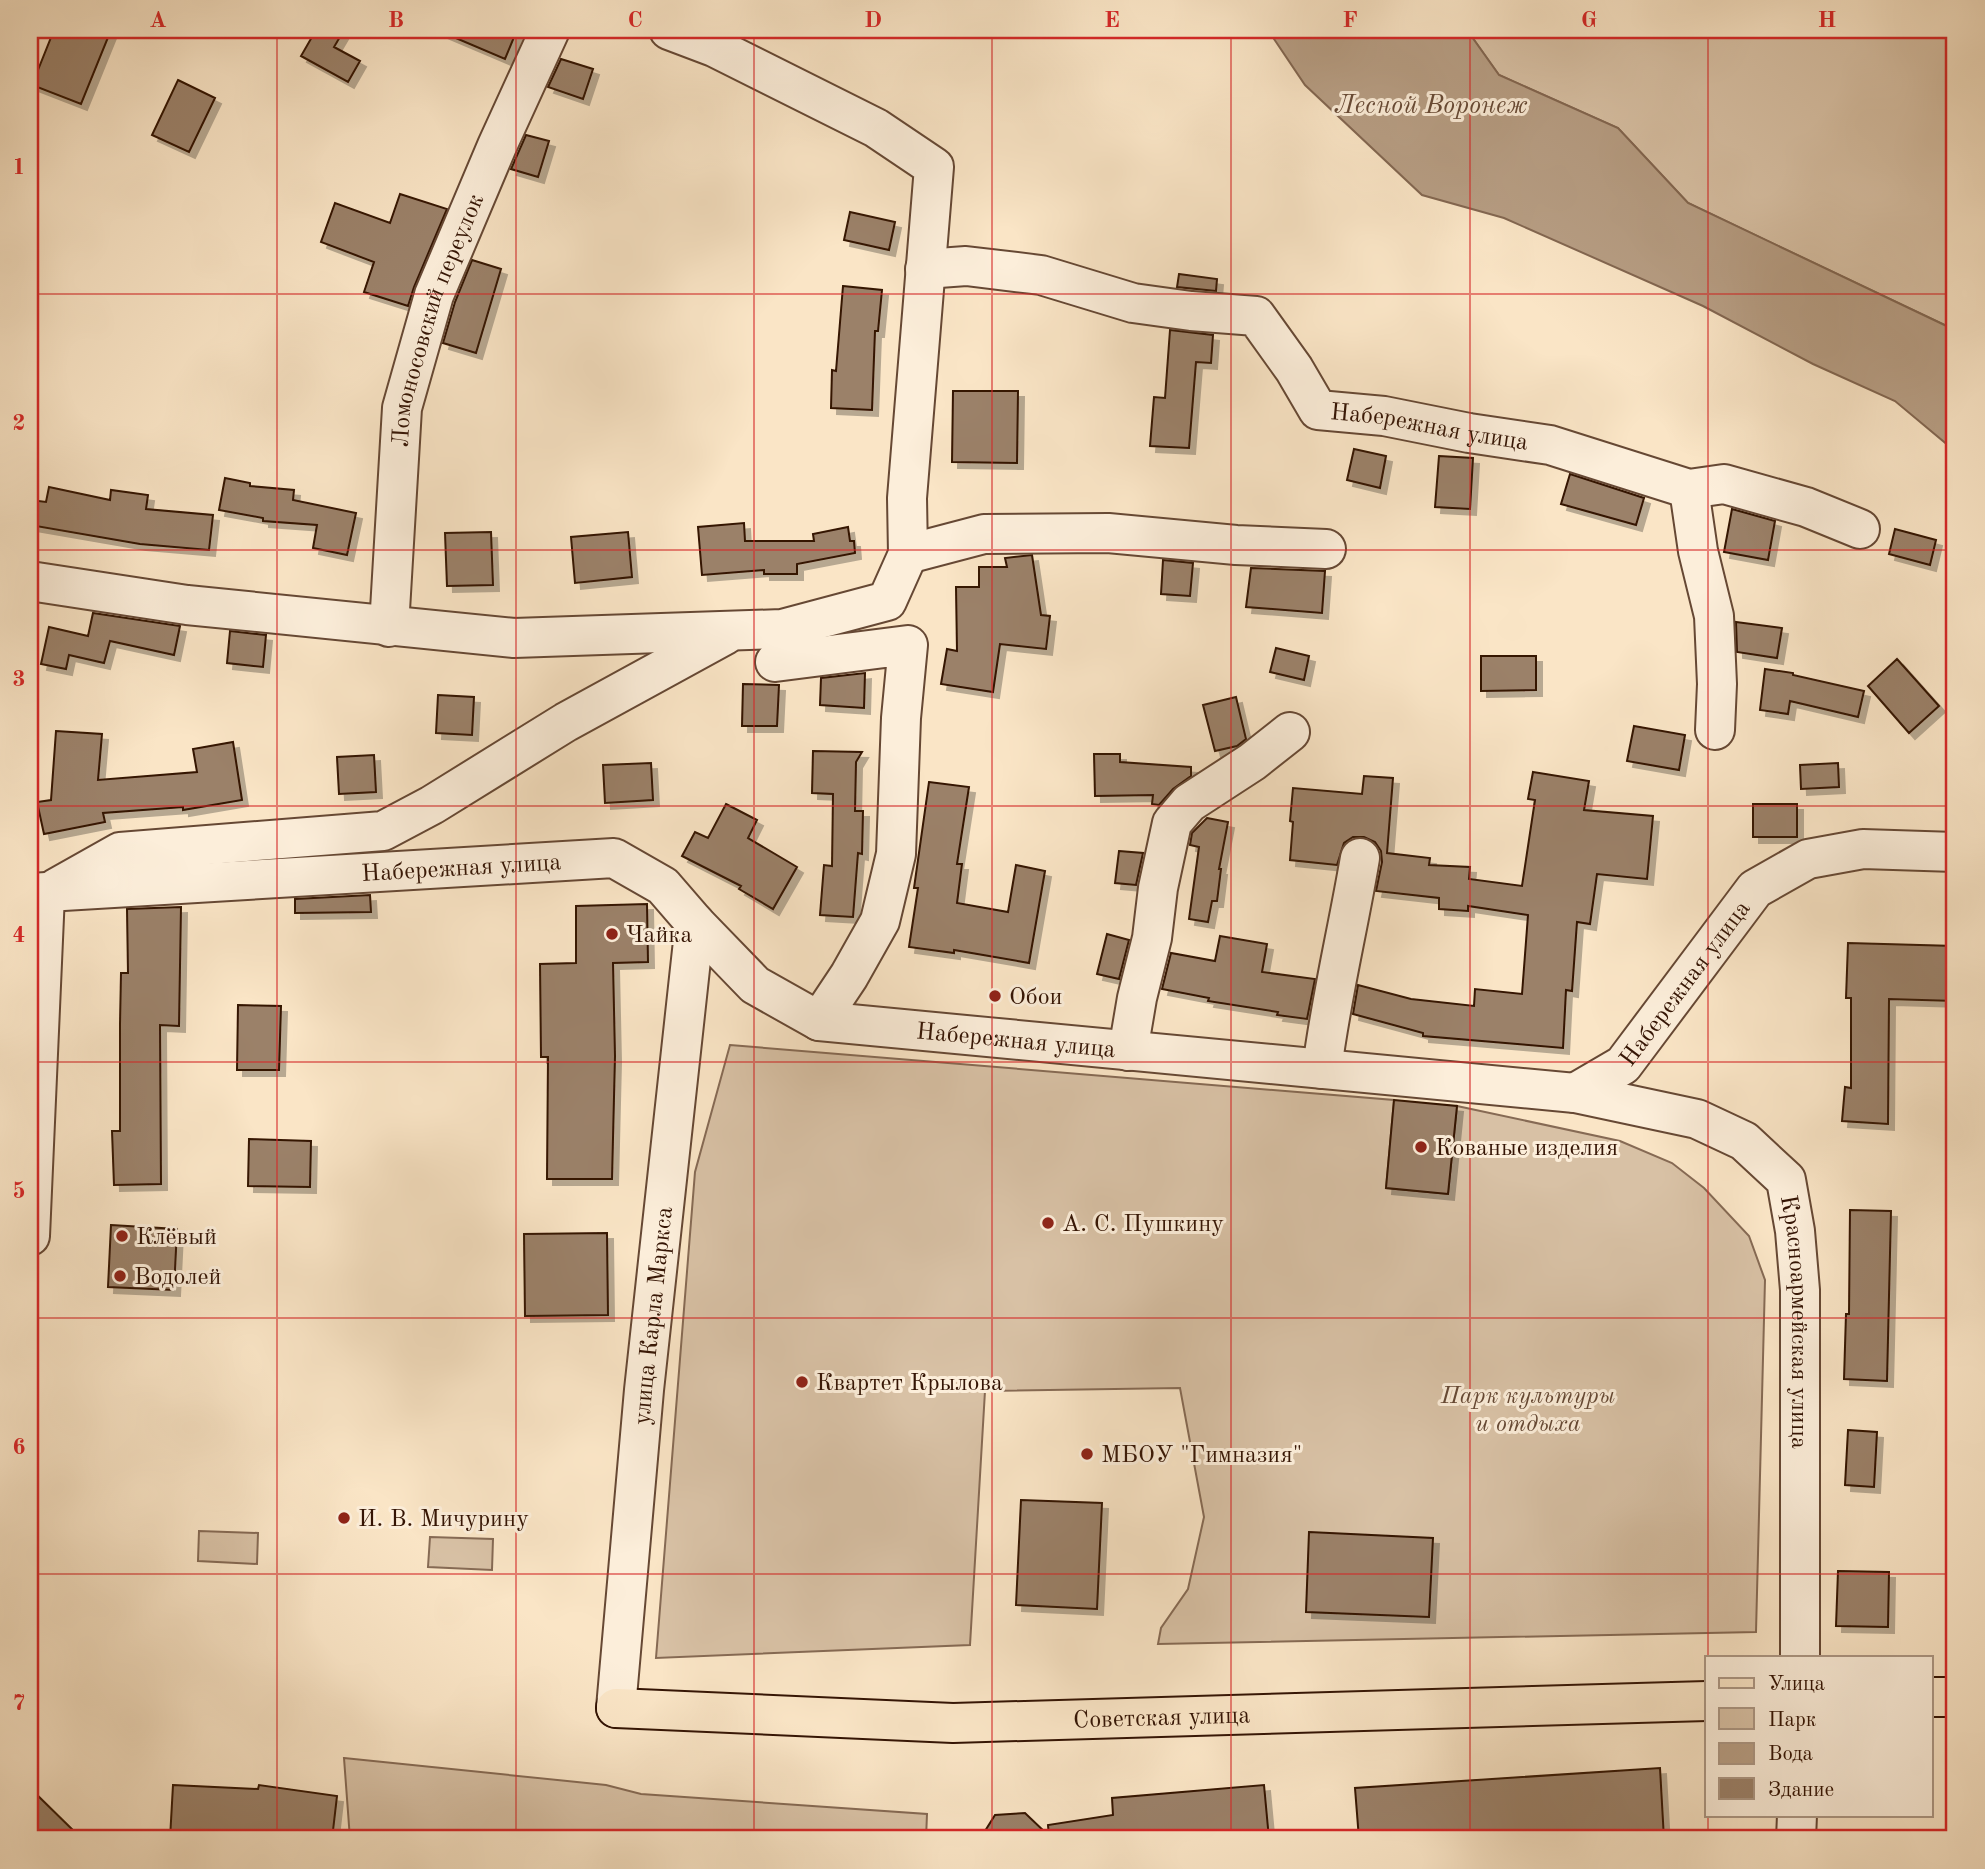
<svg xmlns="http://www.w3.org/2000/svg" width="1985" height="1869" viewBox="0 0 1985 1869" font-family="'Old Standard TT',serif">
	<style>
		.green { fill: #d8c1a5; stroke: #866a54; stroke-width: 2 }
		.water { fill: #b79e84; stroke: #836751; stroke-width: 2 }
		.building { fill: #9b8169; stroke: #341404; stroke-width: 2; filter: url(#shadow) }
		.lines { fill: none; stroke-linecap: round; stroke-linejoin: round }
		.minor-casing { stroke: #664834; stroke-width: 42 }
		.major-casing { stroke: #341404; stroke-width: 42 }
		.minor { stroke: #fceeda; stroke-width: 38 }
		.major { stroke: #fae5c6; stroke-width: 38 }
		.grid { fill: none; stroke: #d62828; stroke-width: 2; stroke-opacity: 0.55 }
		.poi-dot { fill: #8f2418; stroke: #fceeda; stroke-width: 2.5 }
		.labels { text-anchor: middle; stroke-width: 6; stroke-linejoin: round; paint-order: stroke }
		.street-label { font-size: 24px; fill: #341404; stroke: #fceeda }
		.poi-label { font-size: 24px; fill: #341404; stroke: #fceeda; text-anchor: start }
		.park-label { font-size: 24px; font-style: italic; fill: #654834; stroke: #fceeda }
		.water-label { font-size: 26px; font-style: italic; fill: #684b37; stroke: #fceeda }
		.neatline { fill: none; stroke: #d62828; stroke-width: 2.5 }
		.grid-label { font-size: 23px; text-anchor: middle; font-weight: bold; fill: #d62828 }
	</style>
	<defs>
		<filter id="shadow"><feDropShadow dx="6" dy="6" stdDeviation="0" flood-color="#0004"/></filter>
	</defs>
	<rect width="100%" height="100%" fill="#fae5c6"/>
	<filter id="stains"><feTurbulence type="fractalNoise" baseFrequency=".00286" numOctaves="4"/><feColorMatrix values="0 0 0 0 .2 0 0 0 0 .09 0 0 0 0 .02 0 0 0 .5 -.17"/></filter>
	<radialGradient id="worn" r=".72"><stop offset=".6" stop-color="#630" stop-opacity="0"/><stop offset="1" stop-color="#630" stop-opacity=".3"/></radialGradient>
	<path class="green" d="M1467,30H1955V330L1688,203L1618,128L1499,75Z
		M730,1045L1394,1100L1386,1188L1448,1194L1457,1106L1620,1141L1672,1163L1704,1188L1749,1236L1765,1280L1756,1632L1158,1644L1161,1628L1188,1589L1204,1517L1180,1388L985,1391L970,1645L656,1658L695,1172Z
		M199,1531L258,1533L257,1564L198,1561Z
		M430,1537L493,1539L492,1570L428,1567Z
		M344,1758L606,1785L641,1794L927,1814L926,1839H350Z"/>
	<path class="water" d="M1268,30H1467L1499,75L1618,128L1688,203L1955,330V451L1895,401L1813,364L1703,306L1504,218L1422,195L1305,85Z"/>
	<path class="building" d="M54,30H111L81,104L32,85Z
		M316,30H344L334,47L360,61L348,82L301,56Z
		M437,30H517L505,59Z
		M561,59L593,69L583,99L548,87Z
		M178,80L215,98L189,152L152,135Z
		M526,135L549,141L538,177L511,169Z
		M400,194L447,209L414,287L408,306L364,292L374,262L321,242L335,203L390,223Z
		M850,212L895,222L889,250L844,240Z
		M472,260L501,269L476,353L443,343L455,302Z
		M1179,274L1217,279L1216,291L1177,287Z
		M843,286L882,290L878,331H875L872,410L831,408L832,370L836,371Z
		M1170,330L1213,335L1211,363L1196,362L1189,448L1150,446L1154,397L1165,398Z
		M953,391H1018L1017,463L952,462Z
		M1354,449L1386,456L1380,488L1347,480Z
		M1439,456L1473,458L1470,509L1435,507Z
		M1570,474L1644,498L1636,525L1561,504Z
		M225,478L250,483V486L294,490L293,500L356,513L347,555L313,548L317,525L263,521V518L219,510Z
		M49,487L110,500L111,490L148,495L146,509L213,515L209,550L140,544L30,525V500L46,502Z
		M1732,509L1775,521L1768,560L1724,552Z
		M744,523L745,541H814L813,534L848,527L850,541H854L855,553L797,564V574H764V570L702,575L698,527Z
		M1895,529L1936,540L1930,565L1889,554Z
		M491,532L493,585L447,586L445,533Z
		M628,532L632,577L575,583L571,537Z
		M1032,555L1041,615L1050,616L1046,649L1000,644L993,692L941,684L947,649L957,651L956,587H979V567H1007L1005,558Z
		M1163,560L1193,563L1190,596L1161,594Z
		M1251,568L1325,571L1322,613L1246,607Z
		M93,613L180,626L174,655L110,641L104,663L69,655L66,669L41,664L49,627L88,636Z
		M1736,622L1782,628L1777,658L1737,652Z
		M230,631L266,635L263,667L227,663Z
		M1276,648L1309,656L1304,680L1270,672Z
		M1481,656H1536V690L1481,691Z
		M1897,659L1939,706L1909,733L1868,686Z
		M1765,669L1793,673V675L1864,691L1858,717L1790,701L1788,714L1760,710Z
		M865,673L864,708L820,705L821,678Z
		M743,684L779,685L777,726H742Z
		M438,695L474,697L472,735L436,733Z
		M1236,697L1246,739L1237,746L1215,751L1203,705Z
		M1634,726L1685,735L1679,770L1627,761Z
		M56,731L102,734L98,780L197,772L193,749L233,742L242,800L183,810V807L103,813L105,822L44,834L37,802L51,800Z
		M813,751L862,752L856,762L855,811H863L862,854L858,853L853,917L820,915L824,865L832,866L833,794L812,793Z
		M1094,754H1120V762L1191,767V776L1173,789L1159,805L1152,804L1153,795L1095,796Z
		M374,755L376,792L339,794L337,757Z
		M651,763L653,800L605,803L603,765Z
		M1838,763L1839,787L1801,789L1800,765Z
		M1533,772L1589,781L1584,810L1653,816L1647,879L1597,874L1590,924L1577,922L1572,991L1566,990L1563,1048L1423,1036V1033L1353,1014L1358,985L1411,999L1474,1006L1475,989L1522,994L1528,915L1468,906V911L1439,909V898L1376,891L1382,862L1381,851L1375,842L1364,837H1353L1344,843L1337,865L1290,860L1293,822L1290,821L1293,788L1362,794L1364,776L1393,778L1387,853L1430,858L1429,865L1470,867L1469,879L1522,886L1535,800L1528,799Z
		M929,782L969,787L957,864H962L957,903L1008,912L1016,865L1045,871L1029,963L954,950V953L909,947L918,888H914Z
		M726,804L757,820L748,838L797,867L773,909L739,889L741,886L682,856L695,832L708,838Z
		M1753,804H1797V837H1753Z
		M1207,818L1228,822L1219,869H1221L1217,901H1212L1208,922L1189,919L1199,847L1190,845L1192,833Z
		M1119,851L1143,853L1136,885L1115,883Z
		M370,895L371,912L295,913V899Z
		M647,904L648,962L613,963L615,1056L612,1179H547L548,1057H541L540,964L576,963V906Z
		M181,907L179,1026L160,1025L161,1184L114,1185L112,1131H120V1024L121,973H128L127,909Z
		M1107,934L1129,940L1119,979L1097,974Z
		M1220,936L1267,944L1262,972L1315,979L1307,1019L1277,1015L1278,1012L1208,1001L1209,998L1162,989L1171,953L1215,961Z
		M1848,943L1955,946V1001L1889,999L1888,1124L1842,1121L1845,1087L1851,1088V998H1846Z
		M238,1005L281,1006L279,1070H237Z
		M1394,1100L1457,1106L1448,1194L1386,1188Z
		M249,1139L311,1141L310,1187L248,1186Z
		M1850,1210L1891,1211L1887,1381L1844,1379L1846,1314H1849Z
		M111,1225L177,1229L174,1290L108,1287Z
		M607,1233L608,1315L525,1316L524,1234Z
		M1848,1430L1877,1432L1874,1487L1845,1485Z
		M1021,1500L1102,1503L1097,1609L1016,1605Z
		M1309,1532L1433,1538L1429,1617L1306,1612Z
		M1838,1571L1889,1572L1888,1627L1836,1626Z
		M1660,1768L1664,1839H1359L1355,1788Z
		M173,1785L258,1789L259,1785L337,1796L332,1839H170Z
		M1264,1785L1269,1839H980L995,1815L1025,1813L1049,1836L1048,1825L1113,1815L1112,1798Z
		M30,1788L82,1839H30Z"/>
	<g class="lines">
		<g class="minor-casing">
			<g id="minor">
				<path id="s1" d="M925,269L966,266L1041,275L1133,303L1191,311L1256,316L1294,369L1318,410L1384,416L1469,433L1550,445L1689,489L1724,484L1806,507L1860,529"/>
				<path d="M1689,489L1698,551L1714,616L1717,684L1715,730"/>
				<path d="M908,554L984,534L1108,533L1236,545L1326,549"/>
				<path d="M30,581L187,605L514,638L782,629L887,601L908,554L907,498L934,167L876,128L714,47L669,30"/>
				<path id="s2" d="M389,627L402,408L434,295L497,146L550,30"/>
				<path d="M775,662L908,645L901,718L896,854L880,921L849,976L819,1021"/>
				<path d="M56,888L120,852L383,831L432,805L566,722L725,635"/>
				<path id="s3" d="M30,893L614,858L663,886L695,923L755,985L819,1021L1575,1093L1697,1119L1744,1141L1786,1180L1795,1231L1800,1290V1657"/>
				<path d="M1128,1051L1137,998L1152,938L1158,888L1172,823L1189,803L1252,762L1290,732"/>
				<path d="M1322,1069C1331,998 1348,929 1360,858"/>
				<path id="s4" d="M1575,1093L1623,1065L1755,889L1808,859L1863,849L1955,852"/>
				<path d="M30,1236L45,894"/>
				<path id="s5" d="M616,1708L644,1390L695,923"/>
				<path d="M1796,1839L1797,1815"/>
			</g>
		</g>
		<g class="major-casing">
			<g id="major">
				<path d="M1931,1697H1955"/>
				<path id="s6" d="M616,1708L953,1723L1707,1701"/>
			</g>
		</g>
		<use href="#minor" class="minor"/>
		<use href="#major" class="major"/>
	</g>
	<path class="grid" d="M277,30V1839M516,30V1839M754,30V1839M992,30V1839M1231,30V1839M1470,30V1839M1708,30V1657M30,294H1955M30,550H1955M30,806H1955M30,1062H1955M30,1318H1955M30,1574H1955M1708,1815V1839"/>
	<g class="poi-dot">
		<circle cx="612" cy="934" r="7"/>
		<circle cx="995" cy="996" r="7"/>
		<circle cx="1421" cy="1147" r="7"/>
		<circle cx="1048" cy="1223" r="7"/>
		<circle cx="122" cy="1236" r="7"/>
		<circle cx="120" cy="1276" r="7"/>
		<circle cx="802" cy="1382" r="7"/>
		<circle cx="1087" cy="1454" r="7"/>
		<circle cx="344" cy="1518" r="7"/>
	</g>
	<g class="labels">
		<g class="street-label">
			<text dy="8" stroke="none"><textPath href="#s2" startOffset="313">Ломоносовский переулок</textPath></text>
			<text dy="8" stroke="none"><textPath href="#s1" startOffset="562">Набережная улица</textPath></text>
			<text dy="8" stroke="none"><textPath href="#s3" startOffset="432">Набережная улица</textPath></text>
			<text dy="8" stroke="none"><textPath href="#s4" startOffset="158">Набережная улица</textPath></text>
			<text dy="8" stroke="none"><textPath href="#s3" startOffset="1048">Набережная улица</textPath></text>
			<text dy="8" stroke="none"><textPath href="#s5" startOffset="394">улица Карла Маркса</textPath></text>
			<text dy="8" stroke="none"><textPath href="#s3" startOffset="1986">Красноармейская улица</textPath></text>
			<text dy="8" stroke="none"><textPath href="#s6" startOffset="546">Советская улица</textPath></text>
		</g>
		<g class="poi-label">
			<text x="626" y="942">Чайка</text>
			<text x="1009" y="1004">Обои</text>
			<text x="1435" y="1155">Кованые изделия</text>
			<text x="1062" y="1231">А. С. Пушкину</text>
			<text x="136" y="1244">Клёвый</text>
			<text x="134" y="1284">Водолей</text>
			<text x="816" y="1390">Квартет Крылова</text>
			<text x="1101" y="1462">МБОУ "Гимназия"</text>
			<text x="358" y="1526">И. В. Мичурину</text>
		</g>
		<g class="park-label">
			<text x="1528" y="1403">Парк культуры<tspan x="1528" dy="28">и отдыха</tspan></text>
		</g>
		<g class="water-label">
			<text x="1431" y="113">Лесной Воронеж</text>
		</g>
	</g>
	<rect width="1985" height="1869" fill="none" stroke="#fae5c6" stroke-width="77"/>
	<rect x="1705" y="1656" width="228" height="161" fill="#fceeda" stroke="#ac9784" stroke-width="2"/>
	<rect x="1719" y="1678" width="35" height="10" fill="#fae5c6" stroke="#ac9784" stroke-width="2"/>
	<text x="1768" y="1690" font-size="21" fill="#341404">Улица</text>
	<rect x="1719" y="1708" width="35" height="21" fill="#d8c1a5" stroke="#ac9784" stroke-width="2"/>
	<text x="1768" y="1726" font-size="21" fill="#341404">Парк</text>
	<rect x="1719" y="1743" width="35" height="21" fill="#b79e84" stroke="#ac9784" stroke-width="2"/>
	<text x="1768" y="1760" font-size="21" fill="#341404">Вода</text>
	<rect x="1719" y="1778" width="35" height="21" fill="#9b8169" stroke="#ac9784" stroke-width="2"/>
	<text x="1768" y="1796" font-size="21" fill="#341404">Здание</text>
	<rect x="38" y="38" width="1908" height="1792" class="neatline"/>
	<g class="grid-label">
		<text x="158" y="27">A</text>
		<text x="396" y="27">B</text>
		<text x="635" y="27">C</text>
		<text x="873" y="27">D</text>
		<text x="1112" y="27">E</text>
		<text x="1350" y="27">F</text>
		<text x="1589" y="27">G</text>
		<text x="1827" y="27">H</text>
		<text x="19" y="174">1</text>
		<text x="19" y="430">2</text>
		<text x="19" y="686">3</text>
		<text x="19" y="942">4</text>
		<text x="19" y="1198">5</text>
		<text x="19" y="1454">6</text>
		<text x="19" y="1710">7</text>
	</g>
	<rect width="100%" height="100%" filter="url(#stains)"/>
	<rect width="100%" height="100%" fill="url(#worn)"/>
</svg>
